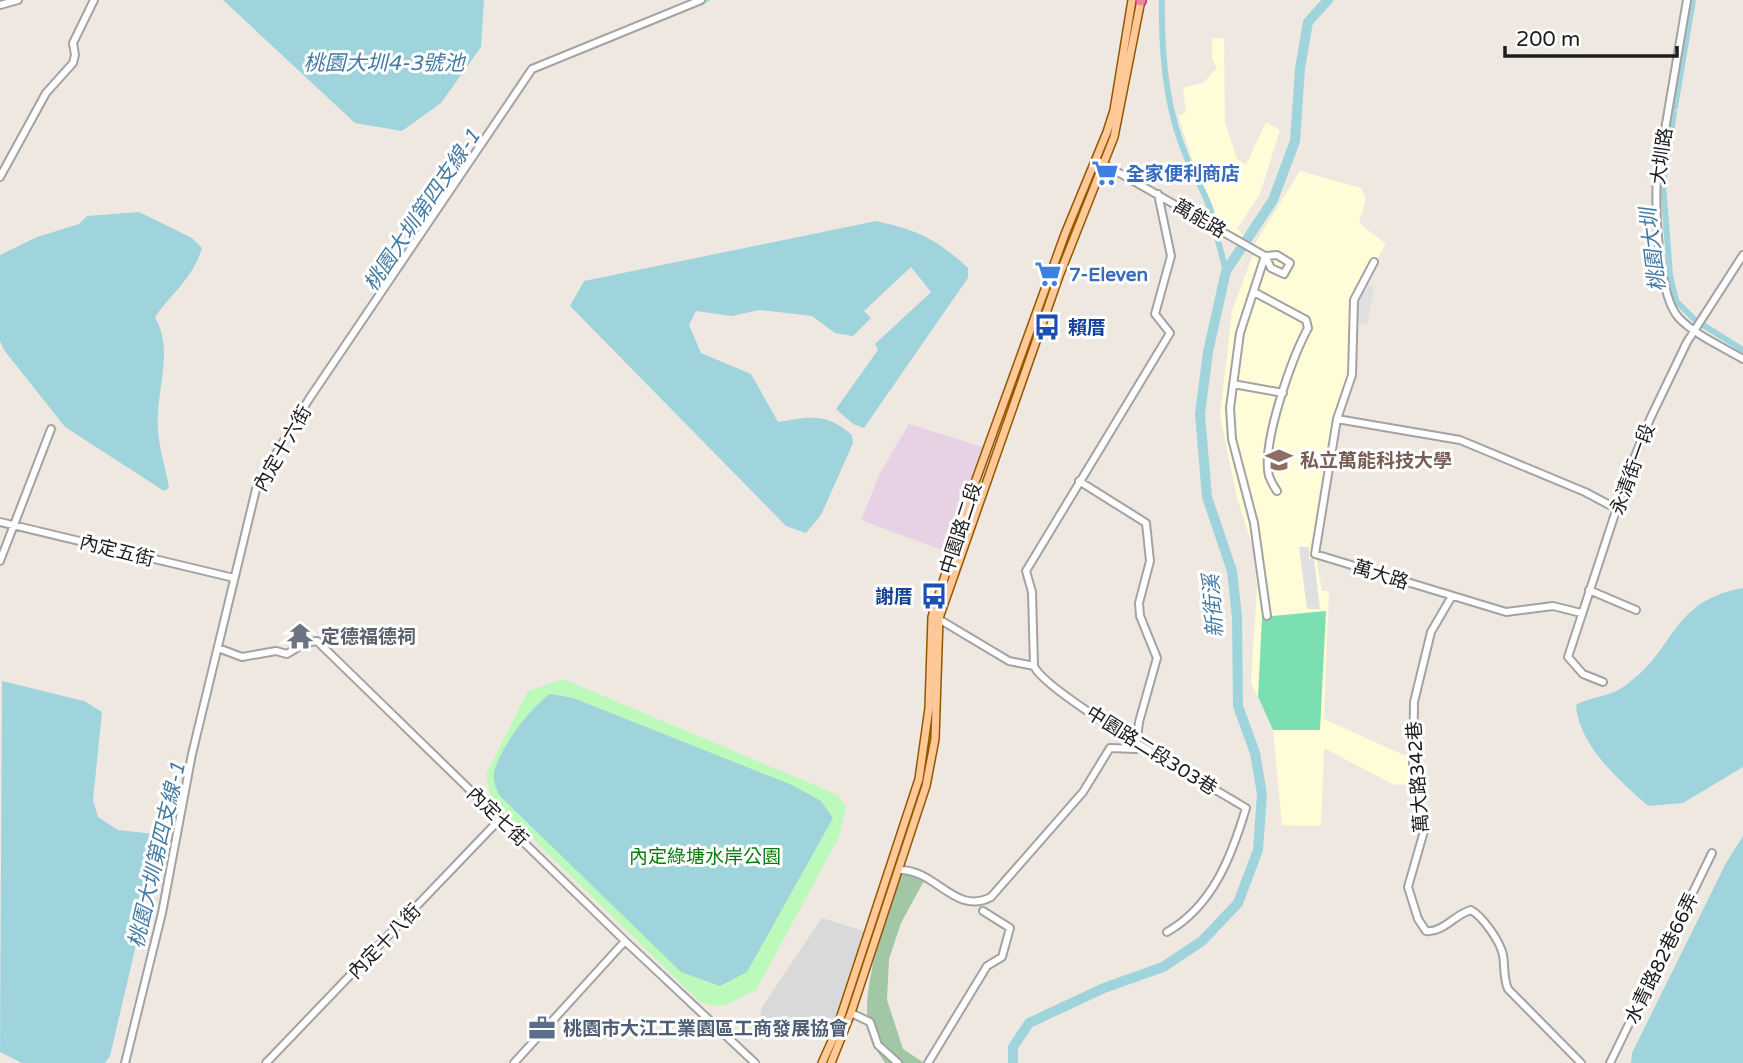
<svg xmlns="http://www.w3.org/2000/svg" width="1743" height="1063" viewBox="0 0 1743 1063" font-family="'Varela Round','Noto Sans TC',sans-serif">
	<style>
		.residential { fill: #dad9d9 }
		.industrial { fill: #e7d2e5 }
		.education { fill: #fffcd8 }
		.cemetery { fill: #a1c7a4 }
		.park { fill: #bbfabb }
		.pitch { fill: #7cdfb1 }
		.parking { fill: #e0e0e0 }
		.water { fill: #a0d4dd }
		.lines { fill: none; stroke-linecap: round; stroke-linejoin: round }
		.stream { stroke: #a0d4dd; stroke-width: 2 }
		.canal { stroke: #a0d4dd; stroke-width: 6 }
		.river { stroke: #a0d4dd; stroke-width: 10 }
		.minor-casing { stroke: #a3a3a3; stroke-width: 10 }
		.major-casing { stroke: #935700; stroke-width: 10 }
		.highway-casing { stroke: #da1f6e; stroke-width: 12 }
		.minor { stroke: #fff; stroke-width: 6 }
		.major { stroke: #fec996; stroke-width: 7 }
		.highway { stroke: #e8869f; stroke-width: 9 }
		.labels { text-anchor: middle; stroke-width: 6; stroke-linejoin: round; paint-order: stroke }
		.street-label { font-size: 19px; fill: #1c1c1c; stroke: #fff }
		.shop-label { font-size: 19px; font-weight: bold; fill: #366cbe; stroke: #fff; text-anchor: start }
		.transit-label { font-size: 19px; font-weight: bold; fill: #164399; stroke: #fff; text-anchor: start }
		.education-label { font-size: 19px; font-weight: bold; fill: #785e54; stroke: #fff; text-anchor: start }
		.worship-label { font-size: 19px; font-weight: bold; fill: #5b616d; stroke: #fff; text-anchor: start }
		.park-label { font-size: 19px; fill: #097b09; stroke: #fff }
		.service-label { font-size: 19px; font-weight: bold; fill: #4e5e75; stroke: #fff; text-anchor: start }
		.water-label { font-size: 21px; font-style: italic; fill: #447ba5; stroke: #fff }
	</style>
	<rect width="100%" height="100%" fill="#eee8e1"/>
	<path class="residential" d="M822,918L867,932L829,1041L760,1019L762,1007Z"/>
	<path class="industrial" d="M909,424L983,447L947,552L861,520L880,473Z"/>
	<path class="education" d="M1212,38L1224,39L1225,122L1237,159L1246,165L1266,122L1280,130L1260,194L1237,229L1254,245L1300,171L1361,188L1366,198L1359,223L1386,244L1350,304L1351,372L1335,422L1314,546L1322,591H1329L1324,719L1408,757L1412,784L1394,785L1324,748L1321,826L1282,825L1273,730L1251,683L1257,587L1253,548L1237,498L1220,416L1232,311L1253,255L1217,235L1178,116L1186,112L1183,88L1203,83L1217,68L1212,58Z"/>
	<path class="cemetery" d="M913,872L925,879L901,923L889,959L887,1000L903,1049L924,1063H885C881,1056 873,1047 871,1039C856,995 887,916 901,873Z"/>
	<path class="park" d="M563,679L838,795L846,807L839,837L756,990L725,1005L712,1006L700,1002L491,798L486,775L528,691Z"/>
	<path class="pitch" d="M1326,611L1320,730H1273L1258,697L1262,617Z"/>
	<path class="parking" d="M1363,284L1374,287L1367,326L1353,322L1352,300Z
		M1299,547H1309V559H1314L1320,609H1307Z"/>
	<path class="water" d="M223,0H484L481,47L441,103L402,131L355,123Z
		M139,212L192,238L202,248C193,278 172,293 155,317C175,353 155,391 158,429C159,449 166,469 169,488L164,491L65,427L4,350L0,341V255L37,237L79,224L87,216Z
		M876,221C917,230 937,239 968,268V278L864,428L853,424L836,409L878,350L875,344L931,292L911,267L864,311L871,318L853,336L835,333L812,316L759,310L732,316L696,311L689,325L701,353L751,374L778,422C810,417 826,412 852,435L853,443L821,515L806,533L786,526L570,306L584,281Z
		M1743,588V767L1683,803L1648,806C1619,780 1579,746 1576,705C1593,695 1607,699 1626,685C1677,649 1670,601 1743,588Z
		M2,681L84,701L102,712L93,800L98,817L118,830L154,834L160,843L110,1056L105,1063H22L0,1052Z
		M550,694L573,698L792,785L821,801L833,818L747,972L720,986L681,972L501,797C495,788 491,777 496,766C504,743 531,707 550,694Z
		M1743,836V1063H1631L1632,1053L1726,863Z"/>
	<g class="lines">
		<path class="stream" d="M649,25L709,0
			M189,786L205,712
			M156,925L159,910"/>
		<path class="canal" d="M1162,0C1161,52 1165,107 1186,156C1195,178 1209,198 1214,222
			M1675,107L1693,0
			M1674,113L1663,184L1670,275L1676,301L1695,320L1743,350
			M1216,233L1226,271"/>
		<path class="river" d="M1013,1063V1047L1029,1023L1104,988L1163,967L1202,941L1238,903L1258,850L1262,794L1255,753L1238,706L1237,617L1232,571L1207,497L1200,414L1208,352L1226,271L1273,200L1295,141L1300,69L1308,22L1328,0"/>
		<g class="minor-casing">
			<path id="minor" d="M1687,0L1657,177C1655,209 1658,296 1679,318C1695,335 1723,347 1743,359
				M0,5L18,0
				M1100,162L1265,256
				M0,177L46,93L73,63L75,55L73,43L94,0
				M1158,194L1171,256L1155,314L1170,333L1026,571L1032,592L1034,666C1046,694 1210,786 1246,808C1232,855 1213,906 1167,932
				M1277,255L1290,263L1284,274L1271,268L1265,256Z
				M1265,256L1240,333L1230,408L1232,439L1254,523L1267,616
				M1374,262L1354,300L1352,375L1337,419L1315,554L1506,612L1553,606L1581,613
				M1254,292L1306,320L1308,328C1292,358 1261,444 1269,476C1271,481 1274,487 1277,491
				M1233,384L1283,393
				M1337,419L1460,440L1585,492L1617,509
				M0,522L234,578
				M0,561L51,429
				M1589,590L1636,610
				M1452,596L1431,632L1414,702L1413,771L1424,831L1408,887L1418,919L1426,931C1443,933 1455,914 1471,910C1483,917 1500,941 1503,955C1505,967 1503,977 1508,989L1581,1063
				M937,618L1009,661L1034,666
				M218,648L242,657L276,651L287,654L305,643L317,641L625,941L755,1063
				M1603,682L1583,674L1568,657L1629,471L1650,419L1687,342L1743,255
				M899,870C936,869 955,916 991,897L1083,792L1110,748L1136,749L1139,722L1157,658L1140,616L1139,603L1150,561L1146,523L1079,481
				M851,1013L870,1022L878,1045L898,1063
				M125,1063L162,913L192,754L257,485L309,399L532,69L701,0
				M266,1063L501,818
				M514,1063L625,941
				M928,1063L987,966L1002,957L1010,928L983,911
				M1610,1063L1712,853"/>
		</g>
		<g class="major-casing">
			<path id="major" d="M822,1063L835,1034L919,779L929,708L932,617L969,499L1065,234L1107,132L1114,110L1132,0
				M831,1063L851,1013L926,786L935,739L939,618L1059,276L1114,137L1141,0"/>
		</g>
		<g class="highway-casing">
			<path id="highway" d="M1141,1V0"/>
		</g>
		<use href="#minor" class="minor"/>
		<use href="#major" class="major"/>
		<use href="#highway" class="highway"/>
	</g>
	<defs>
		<g id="supermarket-bare" transform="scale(2.1)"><path d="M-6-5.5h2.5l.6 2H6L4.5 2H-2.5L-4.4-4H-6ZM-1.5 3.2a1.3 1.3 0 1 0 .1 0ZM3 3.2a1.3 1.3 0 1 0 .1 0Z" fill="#3f7fe0" stroke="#fff" stroke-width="2.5" paint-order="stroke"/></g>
		<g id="bus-bare" transform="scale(2.1)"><path d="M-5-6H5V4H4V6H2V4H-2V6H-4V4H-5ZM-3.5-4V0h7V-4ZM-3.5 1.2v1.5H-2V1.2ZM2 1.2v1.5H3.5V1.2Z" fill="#1a4fb4" stroke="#fff" stroke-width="2.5" paint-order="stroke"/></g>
		<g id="university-bare" transform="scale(2.1)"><path d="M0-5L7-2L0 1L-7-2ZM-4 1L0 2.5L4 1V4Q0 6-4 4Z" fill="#8d6e63" stroke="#fff" stroke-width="2.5" paint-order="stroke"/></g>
		<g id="temple-bare" transform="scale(2.1)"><path d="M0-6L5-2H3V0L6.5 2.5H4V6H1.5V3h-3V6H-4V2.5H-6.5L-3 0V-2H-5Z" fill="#6b7280" stroke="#fff" stroke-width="2.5" paint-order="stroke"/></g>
		<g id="office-bare" transform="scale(2.1)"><path d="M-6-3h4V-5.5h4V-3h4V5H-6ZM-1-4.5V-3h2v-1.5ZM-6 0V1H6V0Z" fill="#5c6f8a" stroke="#fff" stroke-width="2.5" paint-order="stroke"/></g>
	</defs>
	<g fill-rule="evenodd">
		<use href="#supermarket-bare" x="1105" y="173"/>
		<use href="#supermarket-bare" x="1048" y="274"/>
		<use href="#bus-bare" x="1047" y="327"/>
		<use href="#university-bare" x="1279" y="460"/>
		<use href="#bus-bare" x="934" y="596"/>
		<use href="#temple-bare" x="300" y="636"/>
		<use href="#office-bare" x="542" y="1028"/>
	</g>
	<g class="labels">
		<g class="street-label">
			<text transform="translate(1661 156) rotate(-82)" y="7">大圳路</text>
			<text transform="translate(1200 218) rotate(30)" y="7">萬能路</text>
			<text transform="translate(282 448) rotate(-60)" y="7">內定十六街</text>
			<text transform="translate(1632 469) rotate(-70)" y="7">永清街一段</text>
			<text transform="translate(960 528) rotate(-72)" y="7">中園路二段</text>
			<text transform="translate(117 550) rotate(14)" y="7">內定五街</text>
			<text transform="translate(1381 574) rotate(17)" y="7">萬大路</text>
			<text transform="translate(1152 750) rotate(32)" y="7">中園路二段303巷</text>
			<text transform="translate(1417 777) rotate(-94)" y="7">萬大路342巷</text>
			<text transform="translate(498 816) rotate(44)" y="7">內定七街</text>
			<text transform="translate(384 941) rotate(-46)" y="7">內定十八街</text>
			<text transform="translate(1661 958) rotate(-64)" y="7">水青路82巷66弄</text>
		</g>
		<g class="shop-label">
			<text x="1126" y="180">全家便利商店</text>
			<text x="1069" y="281">7-Eleven</text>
		</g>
		<g class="transit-label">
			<text x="1068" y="334">賴厝</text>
			<text x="913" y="603" text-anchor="end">謝厝</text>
		</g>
		<g class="education-label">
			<text x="1300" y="467">私立萬能科技大學</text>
		</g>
		<g class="worship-label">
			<text x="321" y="643">定德福德祠</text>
		</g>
		<g class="park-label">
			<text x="705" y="863">內定綠塘水岸公園</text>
		</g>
		<g class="service-label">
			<text x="563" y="1035">桃園市大江工業園區工商發展協會</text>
		</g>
		<g class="water-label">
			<text x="384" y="70">桃園大圳4-3號池</text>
			<text transform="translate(422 210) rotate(-56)" y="7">桃園大圳第四支線-1</text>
			<text transform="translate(1653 250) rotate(-97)" y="7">桃園大圳</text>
			<text transform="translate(1213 606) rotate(-94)" y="7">新街溪</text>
			<text transform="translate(157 855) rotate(-77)" y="7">桃園大圳第四支線-1</text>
		</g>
	</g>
	<path d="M1505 46v10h172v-10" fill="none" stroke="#1c1c1c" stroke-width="3.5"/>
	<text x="1516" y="46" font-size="21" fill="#1c1c1c" stroke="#ffffff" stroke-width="5" paint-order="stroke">200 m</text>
</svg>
